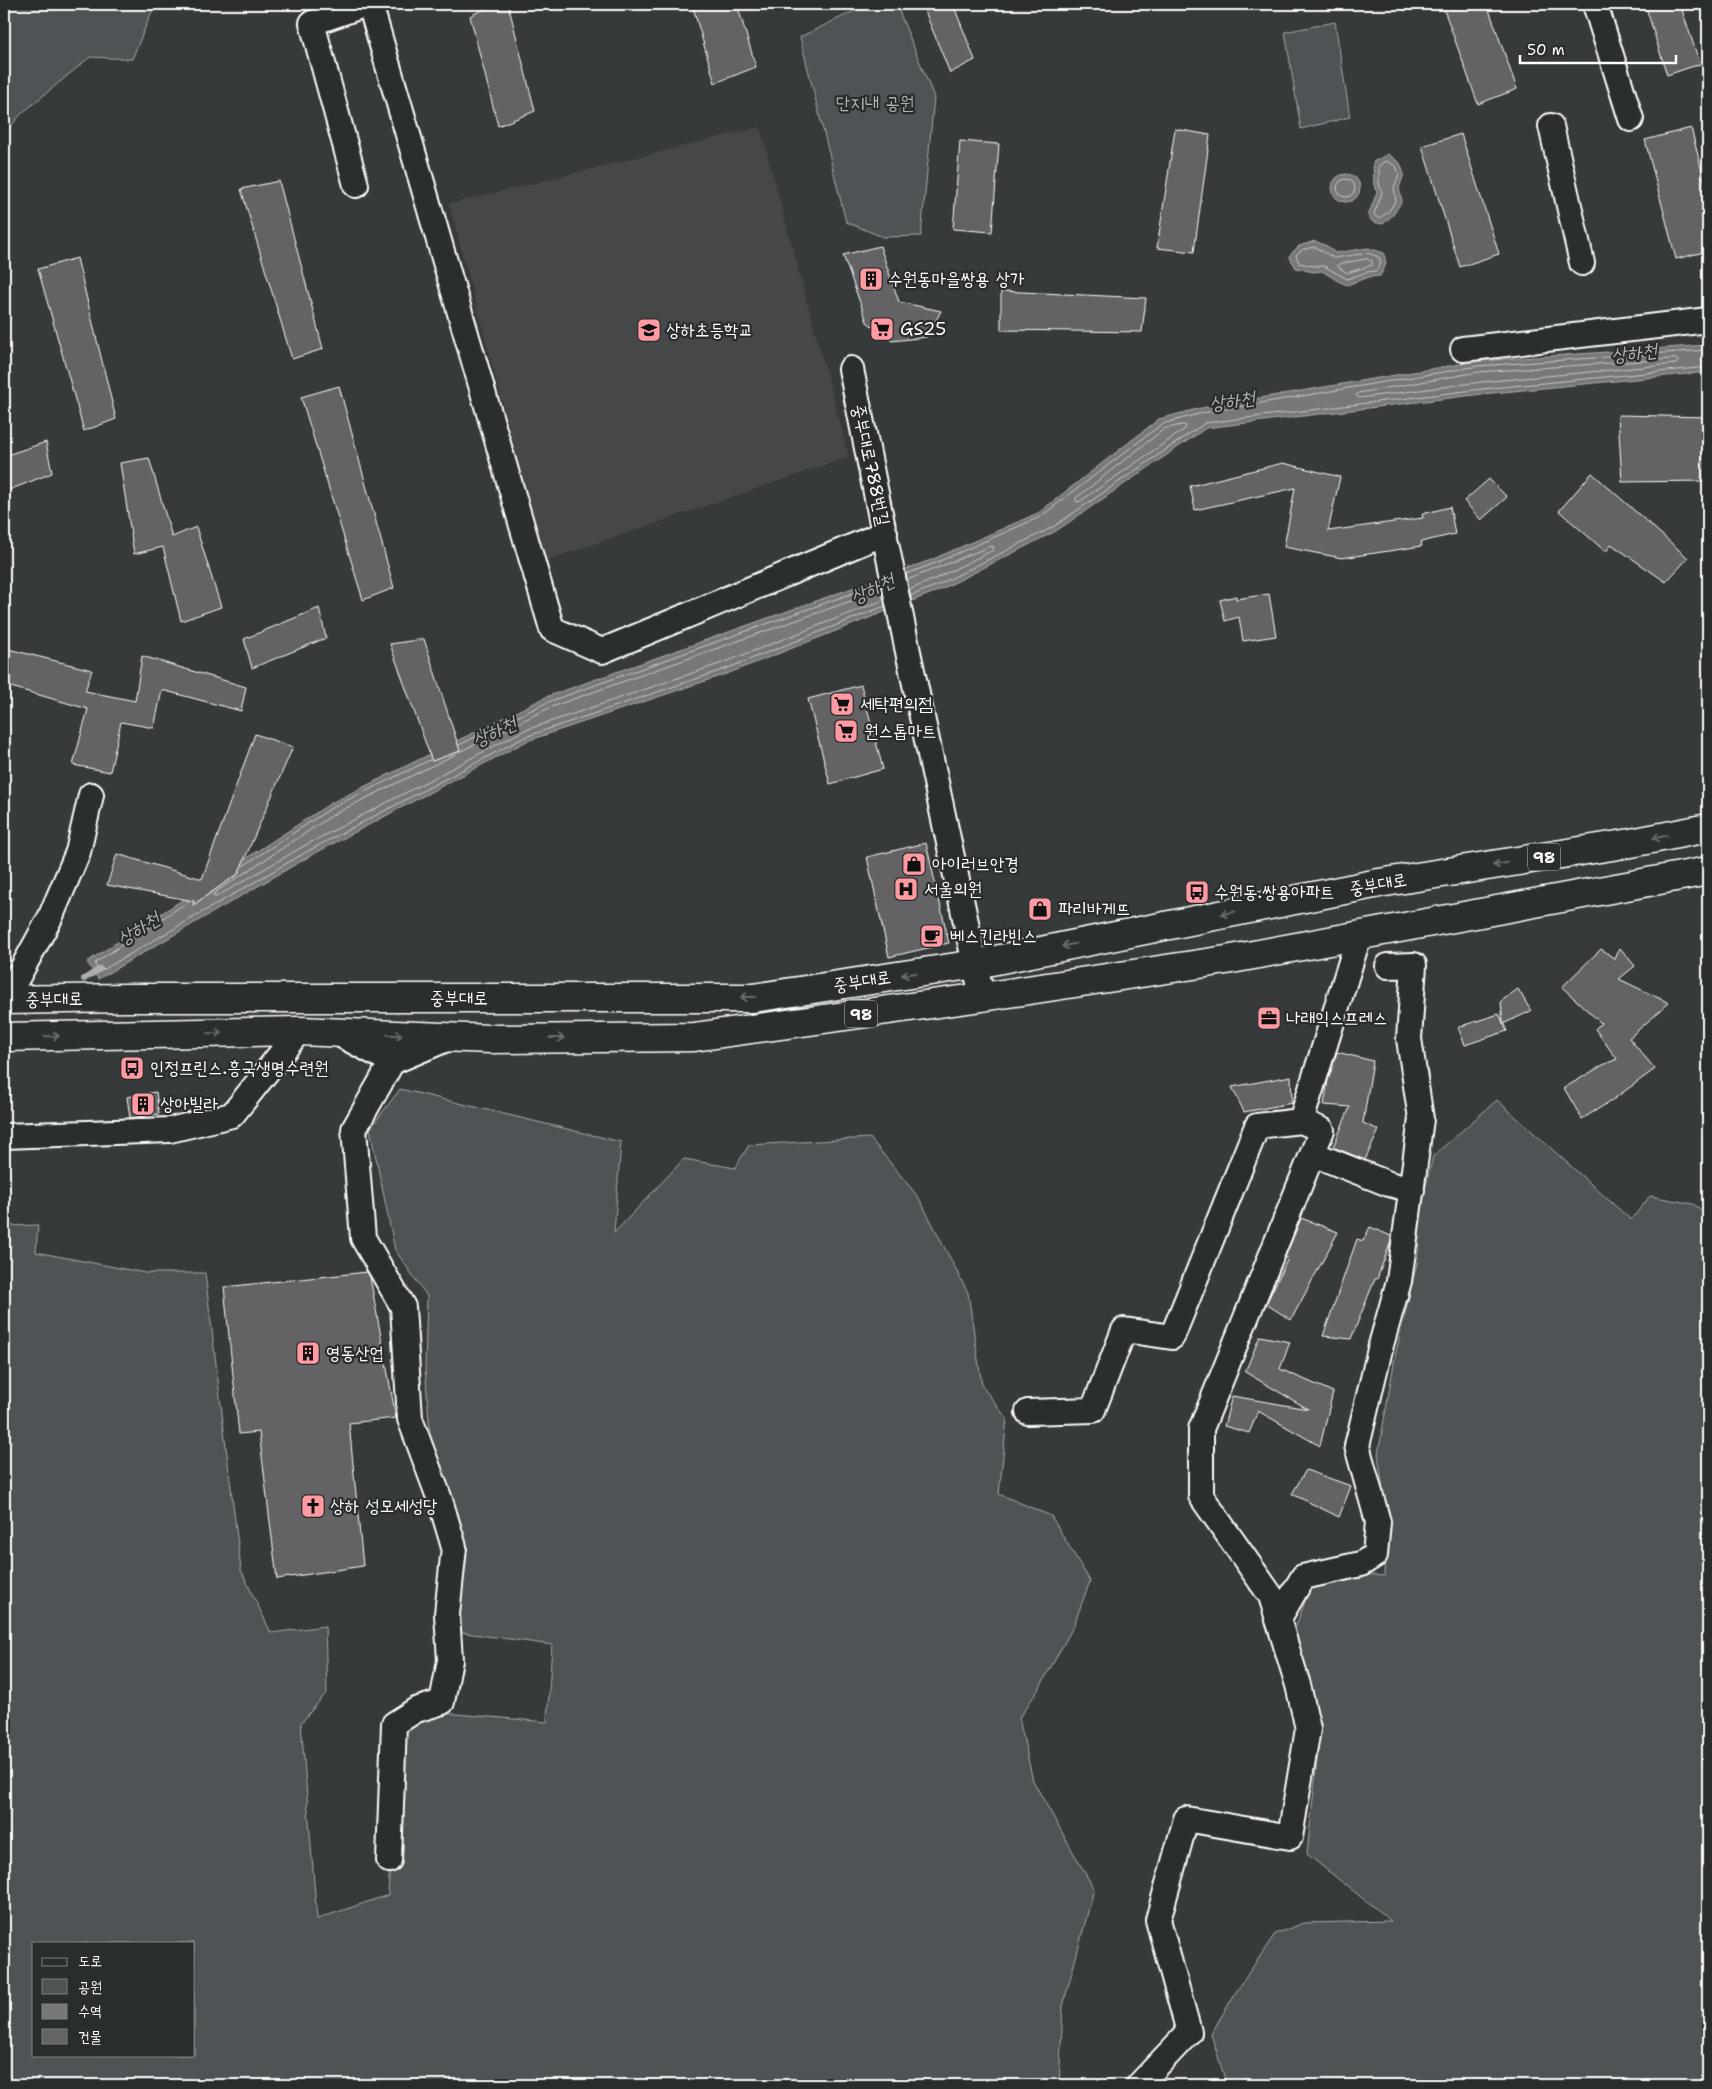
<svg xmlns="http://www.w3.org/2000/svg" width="1712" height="2089" viewBox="0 0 1712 2089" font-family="'Shantell Sans','Poor Story',sans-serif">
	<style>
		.built { fill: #444748 }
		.green { fill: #505354; stroke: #a8a9aa; fill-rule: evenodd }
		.water { fill: #767879; stroke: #adaeaf }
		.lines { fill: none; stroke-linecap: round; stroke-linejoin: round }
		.shore { stroke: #c8c9c9; stroke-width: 1 }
		.stream { stroke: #adaeaf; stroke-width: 6 }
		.building { fill: #636465; stroke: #fff }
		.street-casing { stroke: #fff; stroke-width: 28 }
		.primary-casing { stroke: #fff; stroke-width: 31 }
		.street { stroke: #2a2d2e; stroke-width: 24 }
		.primary { stroke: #2a2d2e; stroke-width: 28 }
		.oneway { stroke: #6a6c6d }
		.labels { text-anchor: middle; stroke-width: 4.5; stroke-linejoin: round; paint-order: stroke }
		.shield { fill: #2a2d2e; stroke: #bfc0c0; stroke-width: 1 }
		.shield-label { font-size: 16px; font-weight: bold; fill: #fff }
		.park-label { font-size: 18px; fill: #b0b2b2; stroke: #2a2d2e }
		.poi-label { font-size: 18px; fill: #fff; stroke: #2a2d2e; text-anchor: start }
		.street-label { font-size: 18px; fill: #fff; stroke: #2a2d2e }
		.water-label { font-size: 19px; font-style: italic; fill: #b4b5b5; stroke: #2a2d2e }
	</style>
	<rect width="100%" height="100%" fill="#373a3b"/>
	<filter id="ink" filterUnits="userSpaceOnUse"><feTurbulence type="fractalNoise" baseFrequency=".02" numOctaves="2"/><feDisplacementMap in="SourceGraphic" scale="10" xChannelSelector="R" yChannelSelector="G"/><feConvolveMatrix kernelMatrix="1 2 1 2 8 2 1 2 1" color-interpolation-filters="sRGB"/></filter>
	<g filter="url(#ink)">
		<path class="built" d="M760,127L849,457L545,561L449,204Z"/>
		<path class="green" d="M4,4H155L132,59L90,57L21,114L4,134Z
			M869,4H896L934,97L921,236L883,237L846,222L800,37Z
			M1335,22L1350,117L1301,129L1285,32Z
			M400,1089L621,1142L614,1233L684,1159L735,1168L749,1145L870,1138L919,1198L968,1293L982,1386L1007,1419L999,1494L1051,1516L1090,1581L1073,1627L1040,1687L1019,1718L1033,1781L1094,1889L1063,2006L1059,2085H4V1226L38,1225L36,1252L145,1273H205L241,1570L271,1633L325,1626L327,1692L301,1723L317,1919L388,1895L398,1719L433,1712L547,1722L552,1645L458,1632L467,1547L431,1446L425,1368L427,1296L395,1250L370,1129ZM34,1943H194V2055H34Z
			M1497,1100L1631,1220L1650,1196L1693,1204L1708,1214V2085H1227L1211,2034L1236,1992L1275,1934L1304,1923L1391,1921L1307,1854L1321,1724L1309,1679L1293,1634L1310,1588L1363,1574L1384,1576L1386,1512L1378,1454L1396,1352L1417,1263L1422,1202L1433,1156Z"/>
		<path class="water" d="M1388,154L1400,163L1404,174L1399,188L1402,201L1393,215L1383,224L1373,222L1368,216L1377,192L1374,185L1373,162Z
			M1332 188a14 14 0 1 1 28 0a14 14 0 1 1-28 0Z
			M1315,241L1327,246L1335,253L1368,248L1384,253L1386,264L1380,276L1368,277L1347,285L1338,281L1322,271L1313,272L1296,268L1289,256L1299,246Z
			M1708,345V372L1482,394L1206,428L1056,531L940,590L729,673L527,741L310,856L98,979L87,962L331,803L546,697L931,560L1038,513L1159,419L1201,408L1478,361Z"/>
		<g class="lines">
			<path class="shore" d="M1386,161L1396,166L1399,174L1394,188L1396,200L1389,211L1380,218L1376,217L1374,214L1382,193L1379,184V166Z
				M1337 188a9 9 0 1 1 18 0a9 9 0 1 1-18 0Z
				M1315,247L1334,258L1368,253L1379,257L1381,263L1376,271L1367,272L1347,279L1324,266H1313L1299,263L1296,255L1302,250Z
				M1367,259L1372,261V265L1347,273L1337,266L1339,264Z
				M1676,359L1678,361L1676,364L1481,382L1359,398L1356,396L1358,393L1479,372Z
				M1183,425L1186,426L1185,429L1079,502L1076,501V498L1164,429Z
				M906,574L933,564L1040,517L1162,424L1202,413L1478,366L1708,350
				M907,580L991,546L994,547L993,550L935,579L909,590
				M910,596L938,585L1053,527L1205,423L1482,389L1708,367
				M459,745L548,702L881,583
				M461,751L551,707L882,590
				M456,754L336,813L214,893L213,896L216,897L304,846L523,731L725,662L884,600
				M243,866L333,807L430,760
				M189,901L96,962L95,965L98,970L101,971L308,851L525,737L728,668L885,606"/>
			<path class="stream" d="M84,979L100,969"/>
		</g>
		<path class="building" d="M494,4H508L535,111L498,126L470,16Z
			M692,4H737L756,67L715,83Z
			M922,4H953L975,60L950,73Z
			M1442,4H1487L1517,89L1478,104Z
			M1645,4H1680L1700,64L1667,75Z
			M1691,128L1708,195V251L1676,259L1645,140Z
			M1175,129L1210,135L1194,252L1157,248Z
			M1461,134L1499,254L1460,267L1422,146Z
			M960,141L999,144L992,232L953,229Z
			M279,181L323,349L292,359L241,189Z
			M880,246L899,302L941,311L927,337L892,341L867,322L843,255Z
			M77,258L116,419L84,431L38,269Z
			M1001,291L1146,298L1142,332L1001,330Z
			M339,386L394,588L363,600L301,397Z
			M1618,415L1708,417V481L1622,482Z
			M46,442L52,473L4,492V456Z
			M149,458L172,537L196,527L221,607L181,621L163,547L134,554L120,463Z
			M1283,463L1340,477L1328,531L1423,518L1422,514L1450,507L1455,534L1421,542L1422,546L1342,558L1284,547L1295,488L1195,510L1190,486Z
			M1592,473L1688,558L1666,582L1611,544L1606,552L1559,511Z
			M1489,479L1507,497L1481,520L1464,501Z
			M1269,594L1276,636L1243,641L1239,617L1225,621L1220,600L1236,596V599Z
			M319,608L326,638L252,668L244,639Z
			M424,639L460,751L432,761L390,644Z
			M4,648L92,670L85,691L135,701L142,656L246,687L241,711L162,690L154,728L121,722L110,772L73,765L88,709L4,685Z
			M861,685L883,769L830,784L808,699Z
			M255,734L293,747L238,874L193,905L194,901L107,885L117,854L202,879Z
			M926,843L949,943L889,957L867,857Z
			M1620,948L1635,966L1619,979L1669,1003L1629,1038L1655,1069L1611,1101L1582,1119L1564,1088L1603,1065L1617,1059L1595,1029L1601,1023L1562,987L1601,949L1615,959Z
			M1518,989L1531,1011L1503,1024L1501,1001Z
			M1499,1014L1507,1031L1465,1045L1458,1027Z
			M1337,1052L1373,1061L1363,1123L1379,1130L1365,1160L1333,1147L1350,1107L1324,1105L1328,1080Z
			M1291,1076L1292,1103L1244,1112L1232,1087Z
			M156,1092L159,1114L130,1118L127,1097Z
			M1301,1218L1338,1232L1291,1320L1266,1304L1288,1258L1285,1257Z
			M1370,1227L1391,1236V1241L1377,1279H1375L1351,1339L1323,1336L1357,1239L1363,1241Z
			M367,1272L370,1277L396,1418L349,1423L363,1566L277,1579L259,1432L239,1434L224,1287Z
			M1260,1336L1290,1342L1280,1369L1333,1392L1320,1446L1258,1411L1249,1433L1224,1426L1232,1396L1308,1409L1245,1372Z
			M1306,1470L1351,1486L1339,1517L1292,1494Z"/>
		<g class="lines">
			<g class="street-casing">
				<path id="street" d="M370,4L552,629L602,651L885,533
					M1595,4L1631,119
					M1551,126L1582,263
					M356,185L312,23L367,4
					M1463,349L1708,320
					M851,369L907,647L982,997
					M5,1000L50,918L78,852L91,795
					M337,1033L392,1062
					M1301,1121L1359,936
					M4,1136L170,1130L232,1115L299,1031
					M1313,1154L1389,1184L1412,1190
					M1028,1412L1093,1410L1124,1330L1172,1337L1257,1126L1301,1121L1322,1130L1201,1429V1496L1271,1596L1298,1685L1308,1729L1290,1837L1186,1819L1158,1920L1189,2032L1139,2085
					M1278,1620L1303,1577L1361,1564L1375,1555L1378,1522L1357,1446L1381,1345L1399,1281L1421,1119L1409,1039L1414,965L1388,966
					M389,1860L394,1724L416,1710L442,1702L450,1660L447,1614L454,1547L440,1500L410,1419L403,1307L363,1238L354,1129L392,1062L449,1038"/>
			</g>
			<g class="primary-casing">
				<path id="primary" d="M4,1000L126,998H753L976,964L1379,883L1631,843L1708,828
					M4,1037L299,1031L490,1039L694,1037L982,997L1226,960L1708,871"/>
			</g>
			<use href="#street" class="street"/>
			<use href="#primary" class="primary"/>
		</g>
		<defs><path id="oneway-shaft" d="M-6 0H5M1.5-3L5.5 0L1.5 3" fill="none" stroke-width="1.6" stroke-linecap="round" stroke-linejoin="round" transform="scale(1.25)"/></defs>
		<g class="oneway">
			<use href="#oneway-shaft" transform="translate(1660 837) rotate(169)"/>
			<use href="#oneway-shaft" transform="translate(1500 864) rotate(171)"/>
			<use href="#oneway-shaft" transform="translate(1228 913) rotate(169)"/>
			<use href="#oneway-shaft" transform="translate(1069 945) rotate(169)"/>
			<use href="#oneway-shaft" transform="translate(909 974) rotate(171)"/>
			<use href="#oneway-shaft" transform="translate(748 997) rotate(178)"/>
			<use href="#oneway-shaft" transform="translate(215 1033) rotate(-1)"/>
			<use href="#oneway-shaft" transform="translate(395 1035) rotate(2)"/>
			<use href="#oneway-shaft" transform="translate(52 1036) rotate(-1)"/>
			<use href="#oneway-shaft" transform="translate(557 1038)"/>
		</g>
	</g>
	<defs>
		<g id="building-square" transform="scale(1.25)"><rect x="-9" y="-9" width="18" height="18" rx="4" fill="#ff9aa2" stroke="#2a2d2e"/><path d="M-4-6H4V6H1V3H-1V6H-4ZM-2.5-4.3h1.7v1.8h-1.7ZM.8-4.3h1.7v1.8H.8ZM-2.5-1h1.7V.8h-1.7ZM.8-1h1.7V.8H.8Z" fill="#111"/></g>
		<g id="supermarket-square" transform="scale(1.25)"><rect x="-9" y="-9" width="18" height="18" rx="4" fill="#ff9aa2" stroke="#2a2d2e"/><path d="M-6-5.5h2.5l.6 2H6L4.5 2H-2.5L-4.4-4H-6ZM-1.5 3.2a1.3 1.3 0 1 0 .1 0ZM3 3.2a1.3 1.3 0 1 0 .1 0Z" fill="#111"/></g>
		<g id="school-square" transform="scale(1.25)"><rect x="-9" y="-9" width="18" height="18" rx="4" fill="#ff9aa2" stroke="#2a2d2e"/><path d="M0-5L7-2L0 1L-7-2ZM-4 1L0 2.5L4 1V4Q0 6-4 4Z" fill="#111"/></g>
		<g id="shop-square" transform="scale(1.25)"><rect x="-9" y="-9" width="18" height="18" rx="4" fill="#ff9aa2" stroke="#2a2d2e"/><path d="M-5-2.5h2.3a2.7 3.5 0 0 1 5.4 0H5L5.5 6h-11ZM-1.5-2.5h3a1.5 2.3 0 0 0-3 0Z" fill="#111"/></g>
		<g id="hospital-square" transform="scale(1.25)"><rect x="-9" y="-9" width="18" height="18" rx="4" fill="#ff9aa2" stroke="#2a2d2e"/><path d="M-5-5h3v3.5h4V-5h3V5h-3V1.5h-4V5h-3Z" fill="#111"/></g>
		<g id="bus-square" transform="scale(1.25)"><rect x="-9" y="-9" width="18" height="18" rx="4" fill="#ff9aa2" stroke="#2a2d2e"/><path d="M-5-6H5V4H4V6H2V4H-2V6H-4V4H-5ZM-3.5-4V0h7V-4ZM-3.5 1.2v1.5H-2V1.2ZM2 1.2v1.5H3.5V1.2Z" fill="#111"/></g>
		<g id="cafe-square" transform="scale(1.25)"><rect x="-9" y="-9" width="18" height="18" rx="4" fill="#ff9aa2" stroke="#2a2d2e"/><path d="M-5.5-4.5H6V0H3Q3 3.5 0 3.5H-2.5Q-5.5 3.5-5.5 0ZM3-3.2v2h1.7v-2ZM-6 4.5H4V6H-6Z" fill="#111"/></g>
		<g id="office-square" transform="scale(1.25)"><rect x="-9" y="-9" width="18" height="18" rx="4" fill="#ff9aa2" stroke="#2a2d2e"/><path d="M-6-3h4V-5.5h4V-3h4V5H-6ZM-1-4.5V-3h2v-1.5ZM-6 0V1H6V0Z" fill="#111"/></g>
		<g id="church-square" transform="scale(1.25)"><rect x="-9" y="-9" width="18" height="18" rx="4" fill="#ff9aa2" stroke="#2a2d2e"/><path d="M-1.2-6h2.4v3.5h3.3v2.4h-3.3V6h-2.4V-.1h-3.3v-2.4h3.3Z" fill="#111"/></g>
	</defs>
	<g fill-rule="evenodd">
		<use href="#building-square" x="871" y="279"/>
		<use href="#supermarket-square" x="882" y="329"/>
		<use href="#school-square" x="649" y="330"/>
		<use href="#supermarket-square" x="842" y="704"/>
		<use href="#supermarket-square" x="846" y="731"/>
		<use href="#shop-square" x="914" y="864"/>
		<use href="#hospital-square" x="906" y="889"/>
		<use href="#bus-square" x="1197" y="892"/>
		<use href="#shop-square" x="1040" y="909"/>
		<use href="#cafe-square" x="932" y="936"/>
		<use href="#office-square" x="1269" y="1018"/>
		<use href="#bus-square" x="132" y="1068"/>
		<use href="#building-square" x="143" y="1104"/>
		<use href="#building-square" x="308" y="1353"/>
		<use href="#church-square" x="313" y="1506"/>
	</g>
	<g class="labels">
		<g class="shield">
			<rect x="1528" y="843.5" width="32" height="27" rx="4"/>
			<rect x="845" y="1000.5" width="32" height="27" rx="4"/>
		</g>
		<g class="shield-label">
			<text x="1544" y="863">98</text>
			<text x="861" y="1020">98</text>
		</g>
		<g class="park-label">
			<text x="875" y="109">단지내 공원</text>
		</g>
		<g class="poi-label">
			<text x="888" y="285">수원동마을쌍용 상가</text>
			<text x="900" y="335">GS25</text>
			<text x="666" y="336">상하초등학교</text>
			<text x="860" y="710">세탁편의점</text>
			<text x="864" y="737">원스톱마트</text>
			<text x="932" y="870">아이러브안경</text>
			<text x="924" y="895">서울의원</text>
			<text x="1214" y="898">수원동.쌍용아파트</text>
			<text x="1058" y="915">파리바게뜨</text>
			<text x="950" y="942">베스킨라빈스</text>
			<text x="1286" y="1024">나래익스프레스</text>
			<text x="150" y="1074">인정프린스.흥국생명수련원</text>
			<text x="160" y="1110">상아빌라</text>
			<text x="326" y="1359">영동산업</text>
			<text x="330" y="1512">상하 성모세성당</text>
		</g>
		<g class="street-label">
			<text transform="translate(871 465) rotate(78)" y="6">중부대로788번길</text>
			<text transform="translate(1378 884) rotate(-10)" y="6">중부대로</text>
			<text transform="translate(862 981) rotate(-9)" y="6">중부대로</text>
			<text x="459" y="1004">중부대로</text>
			<text transform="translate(54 999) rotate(-1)" y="6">중부대로</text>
		</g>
		<g class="water-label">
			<text transform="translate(1634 352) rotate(-7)" y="7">상하천</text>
			<text transform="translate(1232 400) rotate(-8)" y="7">상하천</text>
			<text transform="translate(872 588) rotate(-25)" y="7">상하천</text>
			<text transform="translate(494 731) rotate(-25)" y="7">상하천</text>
			<text transform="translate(138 928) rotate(-32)" y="7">상하천</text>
		</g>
	</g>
	<rect width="1712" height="2089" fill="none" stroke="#2a2d2e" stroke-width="20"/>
	<rect x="10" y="10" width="1692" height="2069" fill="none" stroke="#fff" stroke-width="2" filter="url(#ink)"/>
	<rect x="32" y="1942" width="162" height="115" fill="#2a2d2e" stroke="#7f8182"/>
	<rect x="42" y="1958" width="25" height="8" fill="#2a2d2e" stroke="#7f8182"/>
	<text x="78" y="1966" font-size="15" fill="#ffffff">도로</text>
	<rect x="42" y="1979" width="25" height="15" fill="#505354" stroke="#7f8182"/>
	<text x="78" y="1992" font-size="15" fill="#ffffff">공원</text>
	<rect x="42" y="2004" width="25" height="15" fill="#767879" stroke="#7f8182"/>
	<text x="78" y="2016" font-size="15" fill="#ffffff">수역</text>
	<rect x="42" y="2029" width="25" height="15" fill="#636465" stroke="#7f8182"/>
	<text x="78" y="2042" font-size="15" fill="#ffffff">건물</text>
	<path d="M1520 55v8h156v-8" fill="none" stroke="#ffffff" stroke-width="2.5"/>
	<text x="1527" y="55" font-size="15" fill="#ffffff" stroke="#2a2d2e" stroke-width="4" paint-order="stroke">50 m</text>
</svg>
